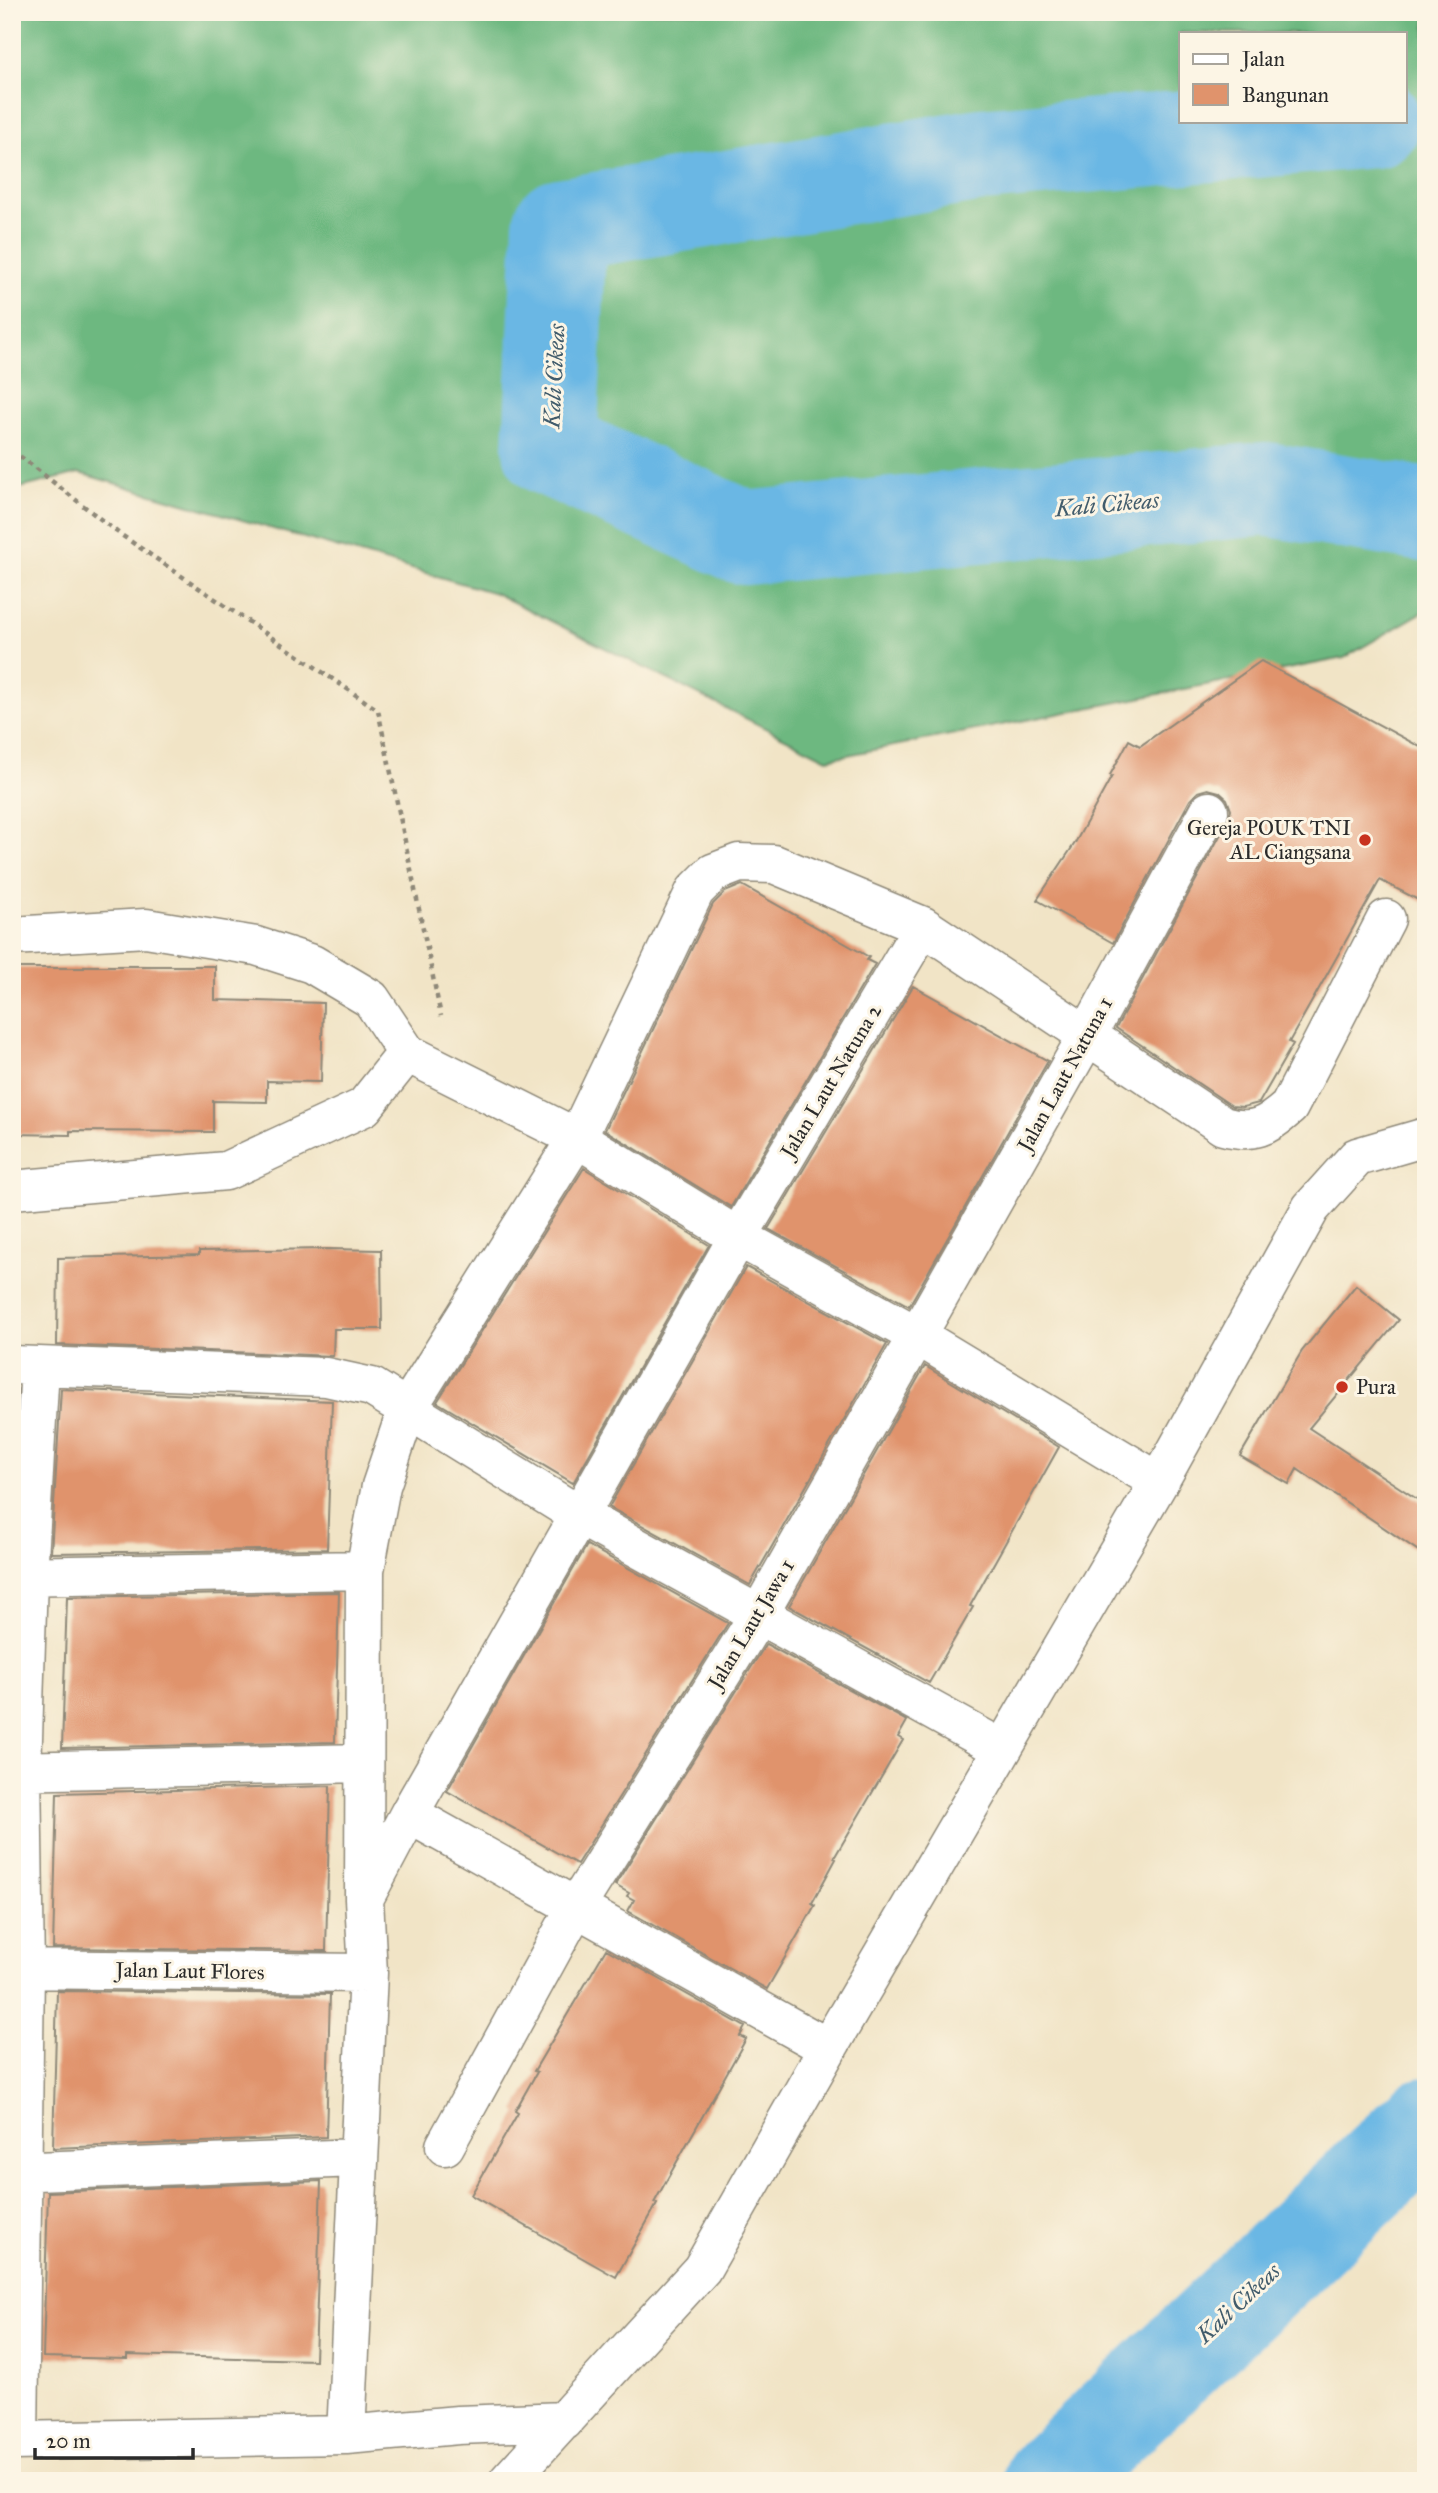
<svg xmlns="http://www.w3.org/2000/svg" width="1438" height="2493" viewBox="0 0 1438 2493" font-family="'IM FELL Great Primer',serif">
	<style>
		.forest { fill: #6db880; stroke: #4c7256; stroke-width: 2; fill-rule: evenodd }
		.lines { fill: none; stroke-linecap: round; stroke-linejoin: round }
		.river { stroke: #6ab7e4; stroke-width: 94 }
		.building { fill: #e0936c }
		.minor-casing { stroke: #8e8878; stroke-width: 41 }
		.path { stroke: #8e8878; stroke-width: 4.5; stroke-dasharray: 5 5; stroke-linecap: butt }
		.minor { stroke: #fff; stroke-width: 38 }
		.poi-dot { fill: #c8321e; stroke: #fcf5e5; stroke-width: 2.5 }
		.labels { text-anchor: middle; stroke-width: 6; stroke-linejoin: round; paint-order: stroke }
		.poi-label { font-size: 21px; fill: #2b2b2b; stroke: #fcf5e5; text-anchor: end }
		.street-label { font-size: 21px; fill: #2b2b2b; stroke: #fcf5e5 }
		.water-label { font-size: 23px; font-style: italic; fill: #415c6c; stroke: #fcf5e5 }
	</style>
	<rect width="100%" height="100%" fill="#fcf5e5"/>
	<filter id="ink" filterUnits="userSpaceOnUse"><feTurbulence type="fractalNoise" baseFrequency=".0143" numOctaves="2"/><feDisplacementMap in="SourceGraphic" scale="14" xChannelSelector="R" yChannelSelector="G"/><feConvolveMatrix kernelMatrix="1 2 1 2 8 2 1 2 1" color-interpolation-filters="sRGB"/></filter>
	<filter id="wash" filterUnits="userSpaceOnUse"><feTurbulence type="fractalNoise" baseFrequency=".00686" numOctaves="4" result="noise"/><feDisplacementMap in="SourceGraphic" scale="28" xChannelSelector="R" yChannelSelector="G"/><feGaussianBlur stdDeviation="1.57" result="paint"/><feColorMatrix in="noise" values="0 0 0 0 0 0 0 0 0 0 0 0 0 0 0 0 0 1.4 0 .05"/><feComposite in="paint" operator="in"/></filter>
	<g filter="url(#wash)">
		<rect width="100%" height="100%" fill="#f1e4c6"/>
		<path class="forest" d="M12,12H1426V610L1344,658L827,759L495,593L79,473L12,490ZM1181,33H1405V121H1181Z"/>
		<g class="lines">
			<path class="river" d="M1374,121L981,155L560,225L550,449L745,538L1265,489L1426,515
				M1050,2481L1426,2124"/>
		</g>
		<g id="blocks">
			<path class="building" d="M1261,661L1426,750V904L1380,880L1289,1042L1293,1044L1259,1103L1243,1107L1232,1106L1116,1028L1228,821L1231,810L1227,799L1219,792L1208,789L1198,792L1190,800L1113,943L1037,900L1075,843L1112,776L1110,775L1129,740L1140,746Z
				M742,885L869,957L867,960L875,964L731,1207L605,1130L713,904L725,892Z
				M84,966H215V1000L323,1003L321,1082L267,1081V1102L213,1101V1132L70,1131V1135L12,1134V968H84Z
				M913,986L1048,1061L909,1306L768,1229Z
				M584,1168L709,1245L573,1483L437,1402Z
				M327,1249L381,1250L382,1329H334L333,1356L57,1345L58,1258L199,1255V1251Z
				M746,1267L887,1344L750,1585L609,1507Z
				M1356,1285L1399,1320L1309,1428L1426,1505V1556L1297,1469L1289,1484L1240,1456L1302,1351Z
				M925,1366L1059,1447L970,1606L973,1607L929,1683L789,1606Z
				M12,1389H17L12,1469Z
				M61,1389L332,1401L327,1549L51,1553Z
				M587,1545L728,1623L577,1864L447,1791Z
				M339,1592L335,1742L62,1748L67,1597Z
				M766,1644L907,1721L898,1737L903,1740L834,1858L836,1859L812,1903L815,1905L767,1989L628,1911L634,1900L627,1896L629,1893L615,1885Z
				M330,1786L326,1951L53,1948L57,1793Z
				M606,1949L745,2027L740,2036L746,2039L679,2158L654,2203L657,2204L616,2277L471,2195L518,2113L515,2111L537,2072L534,2071Z
				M57,1991L330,1994L326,2137L53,2148Z
				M321,2181L315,2360L127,2355V2359L43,2357L48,2192Z"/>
		</g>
	</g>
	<g filter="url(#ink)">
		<use href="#blocks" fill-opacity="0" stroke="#8e8878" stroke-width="2"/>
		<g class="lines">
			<g class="minor-casing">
				<path id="minor" d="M12,936L146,928L256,946L312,964L371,999L407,1053L577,1138L738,1237L916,1335L1159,1482
					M12,1190L226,1171L364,1107L407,1053
					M12,1365L326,1377L372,1387L580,1516L1002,1749
					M12,1576L365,1570
					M12,1771L363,1763
					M409,1814L828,2048
					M366,1895L409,1814L738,1237L923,926
					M12,1969L368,1973
					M445,2146L576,1907L758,1616L1087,1036L1209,811
					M12,2172L357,2158
					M346,2435L368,1973L364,1899L365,1570L381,1486L407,1409L577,1138L695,891L713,873L739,863L774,864L923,926L1223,1126C1253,1134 1267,1127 1289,1107L1386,919
					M12,2441L346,2435L458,2425L564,2421
					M19,2441L25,1969L22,1771L28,1577L40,1367
					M508,2481L702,2269L828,2048L1159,1482L1311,1208L1357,1157L1426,1137"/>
			</g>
			<path class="path" d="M12,450L117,532L378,710L441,1016"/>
			<use href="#minor" class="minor"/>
		</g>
	</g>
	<g class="poi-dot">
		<circle cx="1365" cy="840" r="7"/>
		<circle cx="1342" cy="1387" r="7"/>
	</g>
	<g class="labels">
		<g class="poi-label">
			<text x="1351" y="835">Gereja POUK TNI<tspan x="1351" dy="24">AL Ciangsana</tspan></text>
			<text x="1356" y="1394" text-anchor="start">Pura</text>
		</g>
		<g class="street-label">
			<text transform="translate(1065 1074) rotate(-61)" y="7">Jalan Laut Natuna 1</text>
			<text transform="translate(831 1081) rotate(-59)" y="7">Jalan Laut Natuna 2</text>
			<text transform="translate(751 1624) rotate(-59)" y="7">Jalan Laut Jawa 1</text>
			<text transform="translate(190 1971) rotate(1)" y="7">Jalan Laut Flores</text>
		</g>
		<g class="water-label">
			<text transform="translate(554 376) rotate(-87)" y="8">Kali Cikeas</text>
			<text transform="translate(1107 504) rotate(-5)" y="8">Kali Cikeas</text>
			<text transform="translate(1238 2303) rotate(-43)" y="8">Kali Cikeas</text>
		</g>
	</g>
	<rect width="1438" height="2493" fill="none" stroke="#fcf5e5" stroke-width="42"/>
	<rect x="1179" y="32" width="228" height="91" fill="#fcf5e5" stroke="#a8a49b" stroke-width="2"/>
	<rect x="1193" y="54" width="35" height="10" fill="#ffffff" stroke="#a8a49b" stroke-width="2"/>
	<text x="1242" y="66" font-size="21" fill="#2b2b2b">Jalan</text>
	<rect x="1193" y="84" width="35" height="21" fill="#e0936c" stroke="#a8a49b" stroke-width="2"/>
	<text x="1242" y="102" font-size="21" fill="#2b2b2b">Bangunan</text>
	<path d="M35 2448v10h158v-10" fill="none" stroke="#2b2b2b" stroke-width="3.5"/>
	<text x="46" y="2448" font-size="21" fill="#2b2b2b" stroke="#fcf5e5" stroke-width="5" paint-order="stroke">20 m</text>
</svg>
